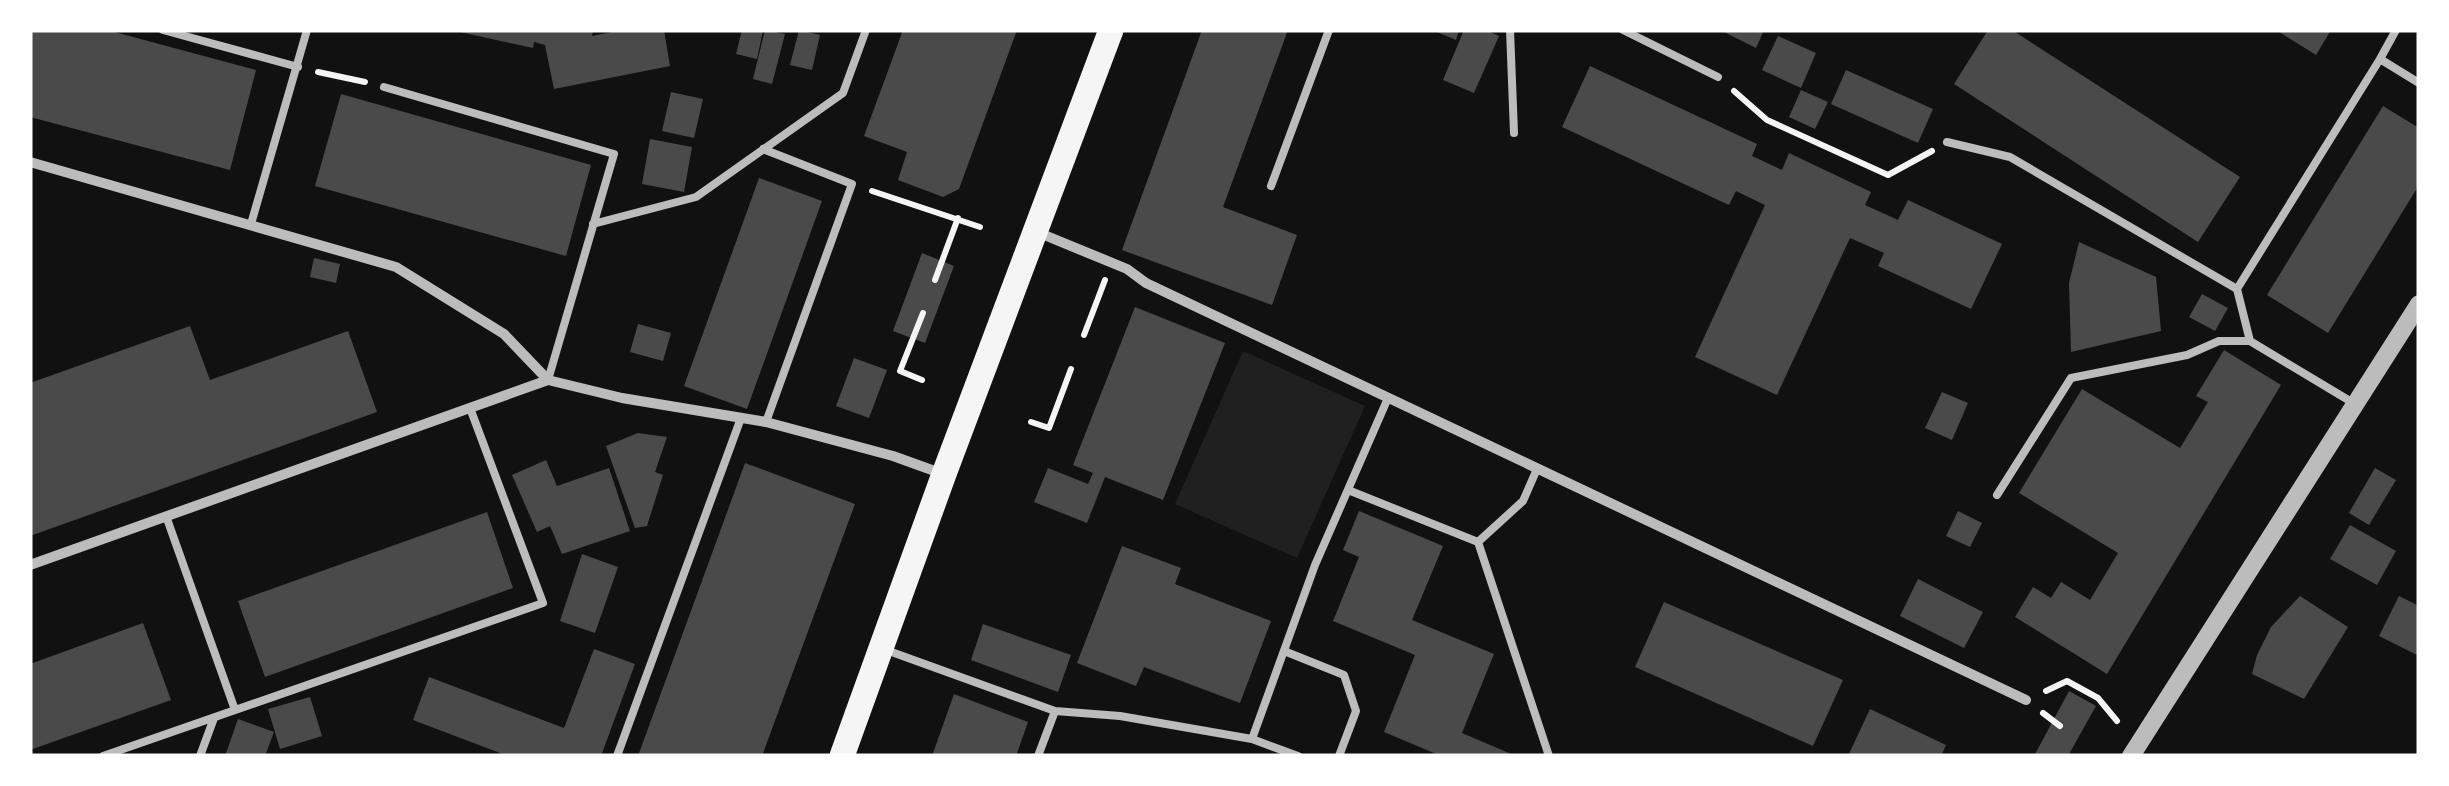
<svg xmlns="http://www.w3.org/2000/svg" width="2449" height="786" viewBox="0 0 2449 786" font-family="'Sofia Sans Condensed',sans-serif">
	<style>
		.green { fill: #202020 }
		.building { fill: #4a4a4a }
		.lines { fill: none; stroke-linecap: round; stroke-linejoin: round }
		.path { stroke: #f5f5f5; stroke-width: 6 }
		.service { stroke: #bcbcbc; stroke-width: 8 }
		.minor { stroke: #bcbcbc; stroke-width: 10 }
		.tertiary { stroke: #bcbcbc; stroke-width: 18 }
		.primary { stroke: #f5f5f5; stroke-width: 25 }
	</style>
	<rect width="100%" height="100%" fill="#111"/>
	<path class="green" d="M1243,351L1365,406L1297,558L1175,504Z"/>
	<path class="building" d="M30,30H107L256,70L230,170L30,117Z
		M451,30H593L592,36L622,30H664L670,66L554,89L545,45L534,42L533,48Z
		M742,30H763L757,59L736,54Z
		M765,30L785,34L772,84L753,79Z
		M799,30L820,35L812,70L790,65Z
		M903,30H1017L959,189L943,197L898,180L907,152L864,136Z
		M1202,30H1288L1223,207L1297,235L1272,305L1122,250Z
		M1432,30H1459L1456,40Z
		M1464,30H1486L1499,36L1474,93L1443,80Z
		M1720,30H1764L1756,48Z
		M1988,30H2012L2240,177L2198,242L1954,84Z
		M2276,30H2331L2316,55Z
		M1778,36L1816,53L1801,88L1762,70Z
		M1590,66L1757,144L1752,156L1782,170L1789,153L1871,192L1865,205L1898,220L1908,200L2002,244L1971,309L1878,266L1884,253L1850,238L1777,395L1695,357L1765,205L1736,191L1729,205L1562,127Z
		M1846,70L1933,109L1918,143L1831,104Z
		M1801,90L1828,102L1815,129L1789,117Z
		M671,92L703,99L694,138L662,131Z
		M341,94L591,165L566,256L315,186Z
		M2383,106L2419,128V185L2328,333L2267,295Z
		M650,139L692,147L684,192L642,184Z
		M759,178L822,201L747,409L684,386Z
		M2079,242L2156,277L2161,331L2071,352L2069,283Z
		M922,253L954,266L925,343L893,331Z
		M314,258L340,264L336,283L310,277Z
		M2202,294L2228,308L2215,331L2189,317Z
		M1135,307L1225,343L1163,500L1105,477L1087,523L1034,502L1048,468L1088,484L1093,473L1073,465Z
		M638,324L671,333L663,361L630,352Z
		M190,326L210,380L348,331L377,412L30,536V383Z
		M2224,350L2281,385L2107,674L2015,617L2033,587L2051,598L2061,582L2090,600L2118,553L2019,493L2082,389L2180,448L2208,402L2196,396Z
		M854,358L887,370L869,418L836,406Z
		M1942,392L1968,403L1952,440L1925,428Z
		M638,433L667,437L655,472L663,475L647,526L635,528L606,446Z
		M546,460L557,486L609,468L630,531L562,554L550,526L537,532L512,475Z
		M745,463L855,504L762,756H638Z
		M2375,468L2396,480L2369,525L2349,513Z
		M1359,511L1443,546L1412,620L1494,654L1462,733L1516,756H1441L1384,732L1415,655L1333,621L1359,557L1343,550Z
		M1958,511L1982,523L1970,547L1946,536Z
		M487,512L513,588L265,677L238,601Z
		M2350,525L2396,551L2377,585L2330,559Z
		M1122,546L1181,568L1175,584L1271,621L1240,703L1144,667L1136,686L1077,663Z
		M582,554L618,567L595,633L560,621Z
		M1918,579L1983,612L1964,648L1900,616Z
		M2300,596L2348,627L2304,699L2252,674L2257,655L2271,627Z
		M2399,596L2419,606V656L2379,636Z
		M1664,602L1843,680L1813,746L1635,667Z
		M143,623L171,700L30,750V664Z
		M983,624L1071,655L1058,692L971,660Z
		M594,649L635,664L601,756H508L413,720L429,677L564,728Z
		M2069,691L2096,706L2068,756H2034Z
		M954,694L1028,722L1016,756H932Z
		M310,697L322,736L280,749L268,709Z
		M1870,709L1946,745L1941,756H1848Z
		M238,719L274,732L265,756H225Z"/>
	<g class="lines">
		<path class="path" d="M318,72L365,82
			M1734,91L1767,120L1888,175L1932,151
			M872,191L980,227
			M935,280L958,218
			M1084,335L1105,280
			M922,380L900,371L923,313
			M1031,422L1049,428L1071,369
			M2046,691L2067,681L2098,698L2117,721
			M2043,713L2060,726"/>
		<path class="service" d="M163,30L298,67
			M1510,30L1514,133
			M1623,30L1718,77
			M2380,59L2396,30
			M384,87L614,154L548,380
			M1947,142L2010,157L2237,289L2250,341L2355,404
			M763,149L852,184L766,422
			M1271,186L1329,30
			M251,224L307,30
			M593,224L696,197L843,93L866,30
			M2237,289L2380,59L2419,83
			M1537,469L1523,501L1478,542L1549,756
			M1348,490L1478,542
			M1997,495L2071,378L2187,355L2219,341H2250
			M166,516L235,710
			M886,650L1055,711L1120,716L1252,739L1315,565L1388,398
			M1284,651L1344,675L1356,711L1339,756
			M1252,739L1298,756
			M103,756L543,603L470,408
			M200,756L214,718
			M617,756L741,418
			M1038,756L1055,711"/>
		<path class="minor" d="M30,162L396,267L504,334L548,380L622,398L766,422L893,456L943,474
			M1037,232L1127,269L1146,283L2026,700
			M30,565L548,380"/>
		<path class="tertiary" d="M2131,756L2419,304"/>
		<path class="primary" d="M842,756L944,474L1111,30"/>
	</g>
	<rect width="2449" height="786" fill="none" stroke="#ffffff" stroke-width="65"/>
</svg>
